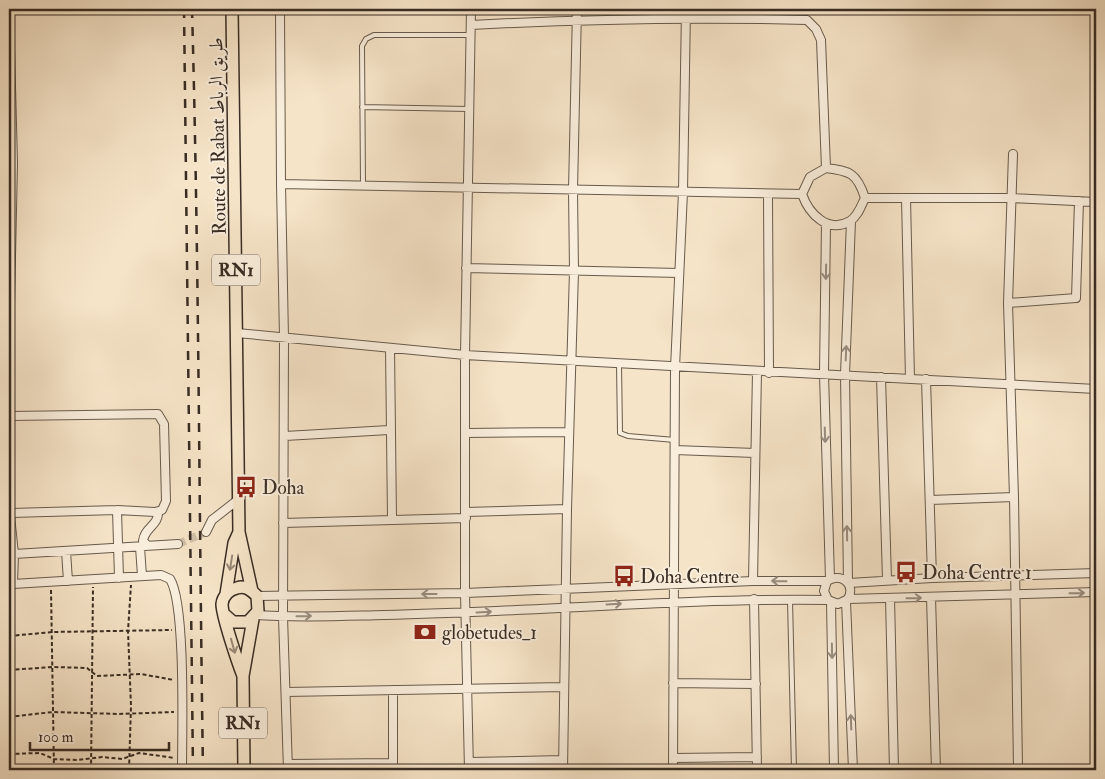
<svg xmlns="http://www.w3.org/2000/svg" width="1105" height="779" viewBox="0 0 1105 779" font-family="'IM FELL Double Pica',Amiri,serif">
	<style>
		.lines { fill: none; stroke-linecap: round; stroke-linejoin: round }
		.minor-tunnel { stroke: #d0bfa7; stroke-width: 8; stroke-dasharray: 8 4; stroke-linecap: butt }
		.service-casing { stroke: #685b4d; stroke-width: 6 }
		.minor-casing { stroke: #685b4d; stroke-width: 10 }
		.primary-casing { stroke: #392d24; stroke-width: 14 }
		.path { stroke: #392d24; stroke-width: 2; stroke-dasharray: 4 2.5; stroke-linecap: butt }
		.service { stroke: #f9eddb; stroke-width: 4 }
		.minor { stroke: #f9eddb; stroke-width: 8 }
		.primary { stroke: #f6e4c8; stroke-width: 11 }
		.rail { stroke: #392d24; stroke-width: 2.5; stroke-dasharray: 9 9; stroke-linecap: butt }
		.oneway { stroke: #998d80 }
		.oneway2 { stroke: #988876 }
		.labels { text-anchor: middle; stroke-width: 4; stroke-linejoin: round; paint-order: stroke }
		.shield { fill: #f9eddb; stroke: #73675b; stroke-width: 1 }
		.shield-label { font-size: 18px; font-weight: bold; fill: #392d24 }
		.street-label { font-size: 19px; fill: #392d24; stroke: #f9eddb }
		.poi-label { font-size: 19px; fill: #392d24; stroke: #f9eddb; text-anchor: start }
	</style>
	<rect width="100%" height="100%" fill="#f6e4c8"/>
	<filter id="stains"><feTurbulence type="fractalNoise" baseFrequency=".004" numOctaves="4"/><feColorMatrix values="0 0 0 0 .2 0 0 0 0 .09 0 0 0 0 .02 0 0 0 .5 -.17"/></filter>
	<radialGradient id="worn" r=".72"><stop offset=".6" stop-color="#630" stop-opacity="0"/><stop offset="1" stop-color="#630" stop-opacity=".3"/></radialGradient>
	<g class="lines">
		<path class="minor-tunnel" d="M178,544L206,532"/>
		<g class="service-casing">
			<path id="service" d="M362,107L469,109
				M363,186L362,46L366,39L374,35H470
				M619,364L620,433L628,436L675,440
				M790,600L794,770"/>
		</g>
		<g class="minor-casing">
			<path id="minor" d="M280,9L281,184L284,338L283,617L288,770
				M471,25C583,19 695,17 807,20L816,29L821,40L826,168
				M1013,154L1008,303L1014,497L1018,770
				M826,168C850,171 857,173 865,198C861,206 858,216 850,221C828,234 809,214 802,194L810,177Z
				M281,184L802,194
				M768,194L769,373
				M865,198H1011L1096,202
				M906,198L910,379
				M826,224L824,374L830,579
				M466,268L679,273
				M1008,303L1076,298L1079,201
				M237,333L465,355L1096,389
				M390,348L392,519
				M9,351L13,163L9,9
				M881,377L887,580
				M926,379L932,578
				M9,416L158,414L164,424L166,501L162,510L155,512L117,510L11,513
				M465,433L569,432
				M285,436L389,430
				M675,450L755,453
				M930,500L1014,497
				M9,506L14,554L13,584L9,588
				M117,510L119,578
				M466,512L567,509
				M283,523L466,518
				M206,532L212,520L239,499
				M148,546L143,541C144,528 159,525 158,512
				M140,547L142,576
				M66,551L68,581
				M14,554L178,544
				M753,581L757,372
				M827,581L824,591L828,600
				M848,581L845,375L851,221
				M849,583L932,578L1096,573
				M13,584L161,575L170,579C186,604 182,734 182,770
				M257,596L465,593L753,581H827C841,572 856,584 848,599
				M931,597L936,770
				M890,598L894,770
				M754,599L757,770
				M846,601L853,770
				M831,602L834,770
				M255,615C298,618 341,616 384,615C532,612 679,598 828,600L838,604L848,599L1096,592
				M673,683L756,684
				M286,692L564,687
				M673,758L757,757
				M469,762L563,760
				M288,764L393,763
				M393,770V690
				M469,770L465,593V355L471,9
				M563,770L567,509L574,271L573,190L577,9
				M673,770L675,368L683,192L686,9"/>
		</g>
		<g class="primary-casing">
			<path id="primary" d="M232,9L239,532L252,591
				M226,594L234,543L239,532
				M225,615L233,622H248L258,611L257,596C251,590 245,585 237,588C229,590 223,596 222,604C222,616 238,663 243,676
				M244,770L243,676L253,619"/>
		</g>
		<path class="path" d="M51,590L54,770
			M9,636L53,632L172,630
			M9,670L53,667L87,668L97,676L141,674L174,680
			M9,717L53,712L119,714L174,712
			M9,754L40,753L54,759L77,760L102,757L122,759L139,753L175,758
			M91,770L93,587
			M129,770L131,706L128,631L131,585"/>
		<use href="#service" class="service"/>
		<use href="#minor" class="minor"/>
		<use href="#primary" class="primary"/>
		<path class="rail" d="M184,9L193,770
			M192,9C199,262 199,516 203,770"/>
	</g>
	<defs><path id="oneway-shaft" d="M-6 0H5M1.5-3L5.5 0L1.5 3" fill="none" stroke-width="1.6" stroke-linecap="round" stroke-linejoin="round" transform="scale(1.25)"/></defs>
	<g class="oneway">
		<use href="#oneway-shaft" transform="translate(826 272) rotate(91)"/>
		<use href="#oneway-shaft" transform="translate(846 353) rotate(-88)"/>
		<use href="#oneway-shaft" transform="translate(825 435) rotate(88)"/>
		<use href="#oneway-shaft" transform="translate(847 533) rotate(-91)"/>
		<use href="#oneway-shaft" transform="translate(779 581) rotate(-179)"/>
		<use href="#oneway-shaft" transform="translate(1077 593) rotate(-1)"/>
		<use href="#oneway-shaft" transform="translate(429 594) rotate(180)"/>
		<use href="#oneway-shaft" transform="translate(914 598) rotate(-1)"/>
		<use href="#oneway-shaft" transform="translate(614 604) rotate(-3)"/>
		<use href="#oneway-shaft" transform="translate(484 612) rotate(-3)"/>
		<use href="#oneway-shaft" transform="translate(304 616) rotate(-1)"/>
		<use href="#oneway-shaft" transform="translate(832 651) rotate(89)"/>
		<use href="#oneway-shaft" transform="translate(851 722) rotate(-92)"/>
	</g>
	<g class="oneway2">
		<use href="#oneway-shaft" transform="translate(231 563) rotate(99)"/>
		<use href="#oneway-shaft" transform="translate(233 646) rotate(74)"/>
	</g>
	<defs>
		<g id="bus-bare" transform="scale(1.725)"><path d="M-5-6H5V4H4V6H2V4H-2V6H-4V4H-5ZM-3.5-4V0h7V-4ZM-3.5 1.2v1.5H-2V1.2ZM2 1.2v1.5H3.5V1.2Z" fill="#8f2418" stroke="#f9eddb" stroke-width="2.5" paint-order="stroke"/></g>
		<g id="bank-bare" transform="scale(1.725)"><path d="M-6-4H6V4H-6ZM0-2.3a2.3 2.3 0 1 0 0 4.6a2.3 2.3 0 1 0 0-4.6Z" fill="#8f2418" stroke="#f9eddb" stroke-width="2.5" paint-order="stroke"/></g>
	</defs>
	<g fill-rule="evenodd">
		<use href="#bus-bare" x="246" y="487"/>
		<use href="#bus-bare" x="906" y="572"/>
		<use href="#bus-bare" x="624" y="576"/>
		<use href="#bank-bare" x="425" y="632"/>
	</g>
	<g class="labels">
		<g class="shield">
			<rect x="212" y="254.5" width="48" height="31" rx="4"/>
			<rect x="219" y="707.5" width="48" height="31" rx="4"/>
		</g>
		<g class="shield-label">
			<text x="236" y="276">RN1</text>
			<text x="243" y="729">RN1</text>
		</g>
		<g class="street-label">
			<text transform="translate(217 136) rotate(-91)" y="7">Route de Rabat طريق الرباط</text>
		</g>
		<g class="poi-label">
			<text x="262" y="494">Doha</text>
			<text x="922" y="579">Doha Centre 1</text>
			<text x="640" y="583">Doha Centre</text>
			<text x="442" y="639">globetudes_1</text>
		</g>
	</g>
	<rect width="1105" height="779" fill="none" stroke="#f6e4c8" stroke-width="30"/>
	<rect x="10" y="10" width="1085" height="759" fill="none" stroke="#392d24" stroke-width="2.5"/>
	<rect x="15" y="15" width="1075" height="749" fill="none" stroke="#392d24"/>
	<path d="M30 742v8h139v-8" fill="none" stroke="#392d24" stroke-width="2.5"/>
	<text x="38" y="742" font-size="15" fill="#392d24" stroke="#f9eddb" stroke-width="4" paint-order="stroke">100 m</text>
	<rect width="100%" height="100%" filter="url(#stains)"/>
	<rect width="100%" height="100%" fill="url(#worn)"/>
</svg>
